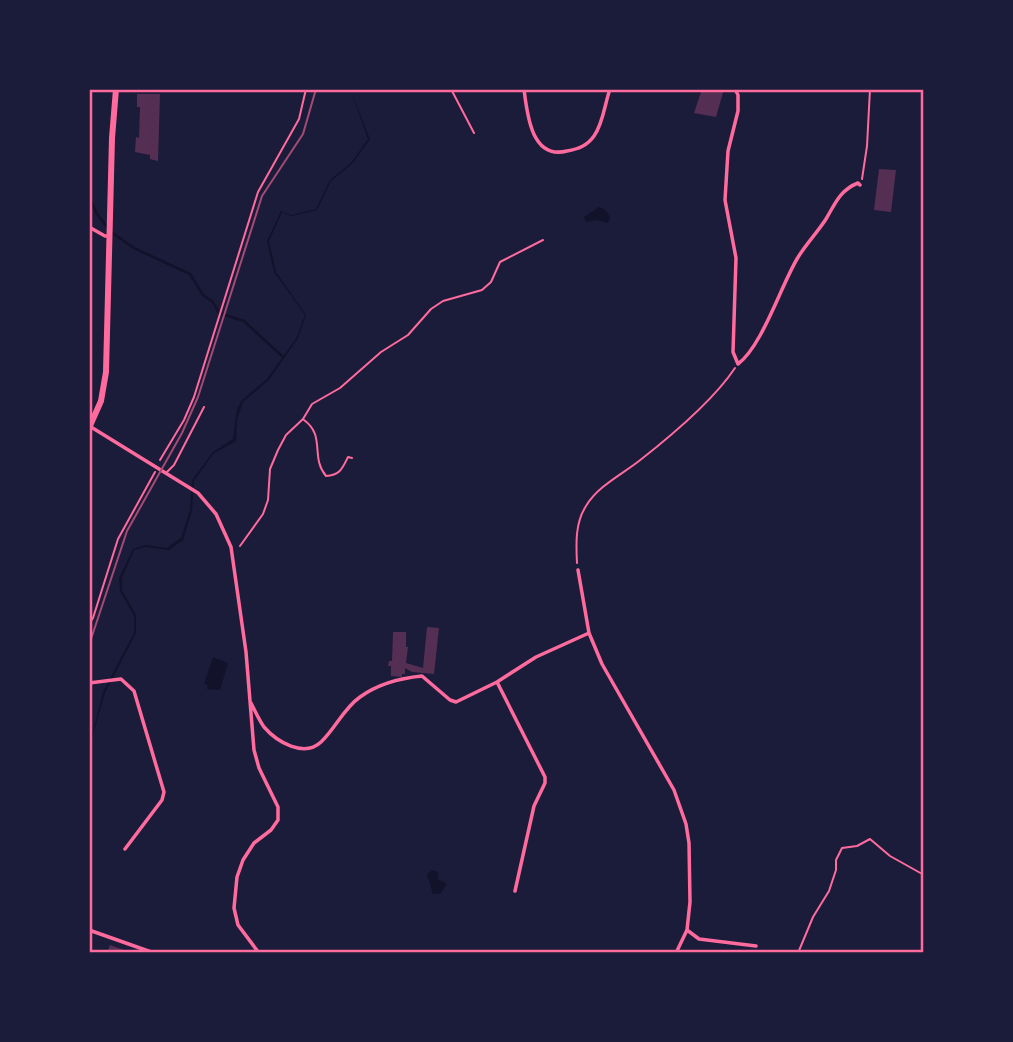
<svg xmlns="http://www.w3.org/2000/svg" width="1013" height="1042" viewBox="0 0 1013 1042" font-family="'Noto Serif',serif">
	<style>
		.water { fill: #12122b }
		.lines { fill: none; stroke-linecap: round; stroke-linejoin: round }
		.stream { stroke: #12122b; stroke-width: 2.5 }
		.building { fill: #542f53 }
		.path { stroke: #ff6b9d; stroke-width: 2 }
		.service { stroke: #ff6b9d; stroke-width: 2 }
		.minor { stroke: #ff6b9d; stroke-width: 3.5 }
		.primary { stroke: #ff6b9d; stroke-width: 6 }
		.tram { stroke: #a44b75; stroke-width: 2 }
		.neatline { fill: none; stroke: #ff6b9d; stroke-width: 2.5 }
	</style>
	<rect width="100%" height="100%" fill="#1b1b3a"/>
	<path class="water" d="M350,89L370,139L352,164L331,181L317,210L292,216L282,212L269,241L276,272L306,315L298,338L269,380L243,402L237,420L236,441L213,454L194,481L192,511L183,540L169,550L145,547L134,550L122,578V590L136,615V633L105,693L89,748L103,692L134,633V616L120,591L119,578L133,549L145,545L167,548L181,538L190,510L192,480L213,452L233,439L237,409L242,400L267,379L297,337L305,315L274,272L267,241L281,211L292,215L316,209L330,180L351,163L368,139Z
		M599,207C605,209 608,212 610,218L608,223L597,220L586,222L584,217Z
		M213,657L228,663L220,690L207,689L208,685L204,684Z
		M432,870L438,872V879L447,884L440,894H433L427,874Z"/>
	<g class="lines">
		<path class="stream" d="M89,197L97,214L107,227
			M111,232L134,248L190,274L203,295L213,302L219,313L244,321L283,357"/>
	</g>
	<path class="building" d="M702,89H724L716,117L694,113Z
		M137,94H160L158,161L150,159V155L135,152L136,137L139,138L140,107H137Z
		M879,169L896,170L891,212L874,210Z
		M427,627L439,628L434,674L412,672L405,668V674H402V677L391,676V666H388L389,661H392L393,632H406V647H408L406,663L423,668Z
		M110,945L124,950L123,953H107Z"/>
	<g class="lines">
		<path class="path" d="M862,179L867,146L870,89
			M304,420C326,436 310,457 326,476C340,475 342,469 348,457L352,458
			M160,460L184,420L194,397L258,192L299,119L306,89
			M240,546L263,514L268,500L270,469L278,450L286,435L303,419L312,404L340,388L381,352L408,335L431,309L443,301L482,290L491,282L500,262L543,240
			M577,563C576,544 575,523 586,506C598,486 621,475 639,461C671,436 713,401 735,368
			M89,624L93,618L118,539L155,472
			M798,953L813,917L829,891L836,870V860L842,848L857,846L870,839L890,856L924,875"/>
		<path class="service" d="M451,89L474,133
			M166,473L174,465L204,407"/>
		<path class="minor" d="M524,89C527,113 531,160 567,151C578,149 587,146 594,136C603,124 605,103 610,89
			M735,89L738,95V111L728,151L725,200L736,258L733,352L738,364C762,346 780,288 797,259C805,245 817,233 826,219C835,204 840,190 858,183L860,185
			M89,227L105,236H109
			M91,427L198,493L216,514L231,547L246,652L254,750L259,768L278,807V820L271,830L254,843L243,860L237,877L234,908L238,925L259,953
			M578,570L589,633L602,664L674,790L686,824L689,843L690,902L687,930L676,953
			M497,682L545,777V783L534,806L515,891
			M89,683L121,679L134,691L164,792L162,800L125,849
			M251,703C255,711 259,720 264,727C277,742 304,758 321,742C336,728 343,709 360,697C378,684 401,678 422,676L450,700L456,702L497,682L536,657L589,633
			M89,930L154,953
			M687,930L699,939L756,946"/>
		<path class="primary" d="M89,428L101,401L106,372L112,138L116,89"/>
		<path class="tram" d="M89,645L127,531L182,433L198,397L262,196L303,134L316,89"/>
	</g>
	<rect width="1013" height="1042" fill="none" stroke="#1b1b3a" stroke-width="182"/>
	<rect x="91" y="91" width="831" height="860" class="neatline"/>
</svg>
